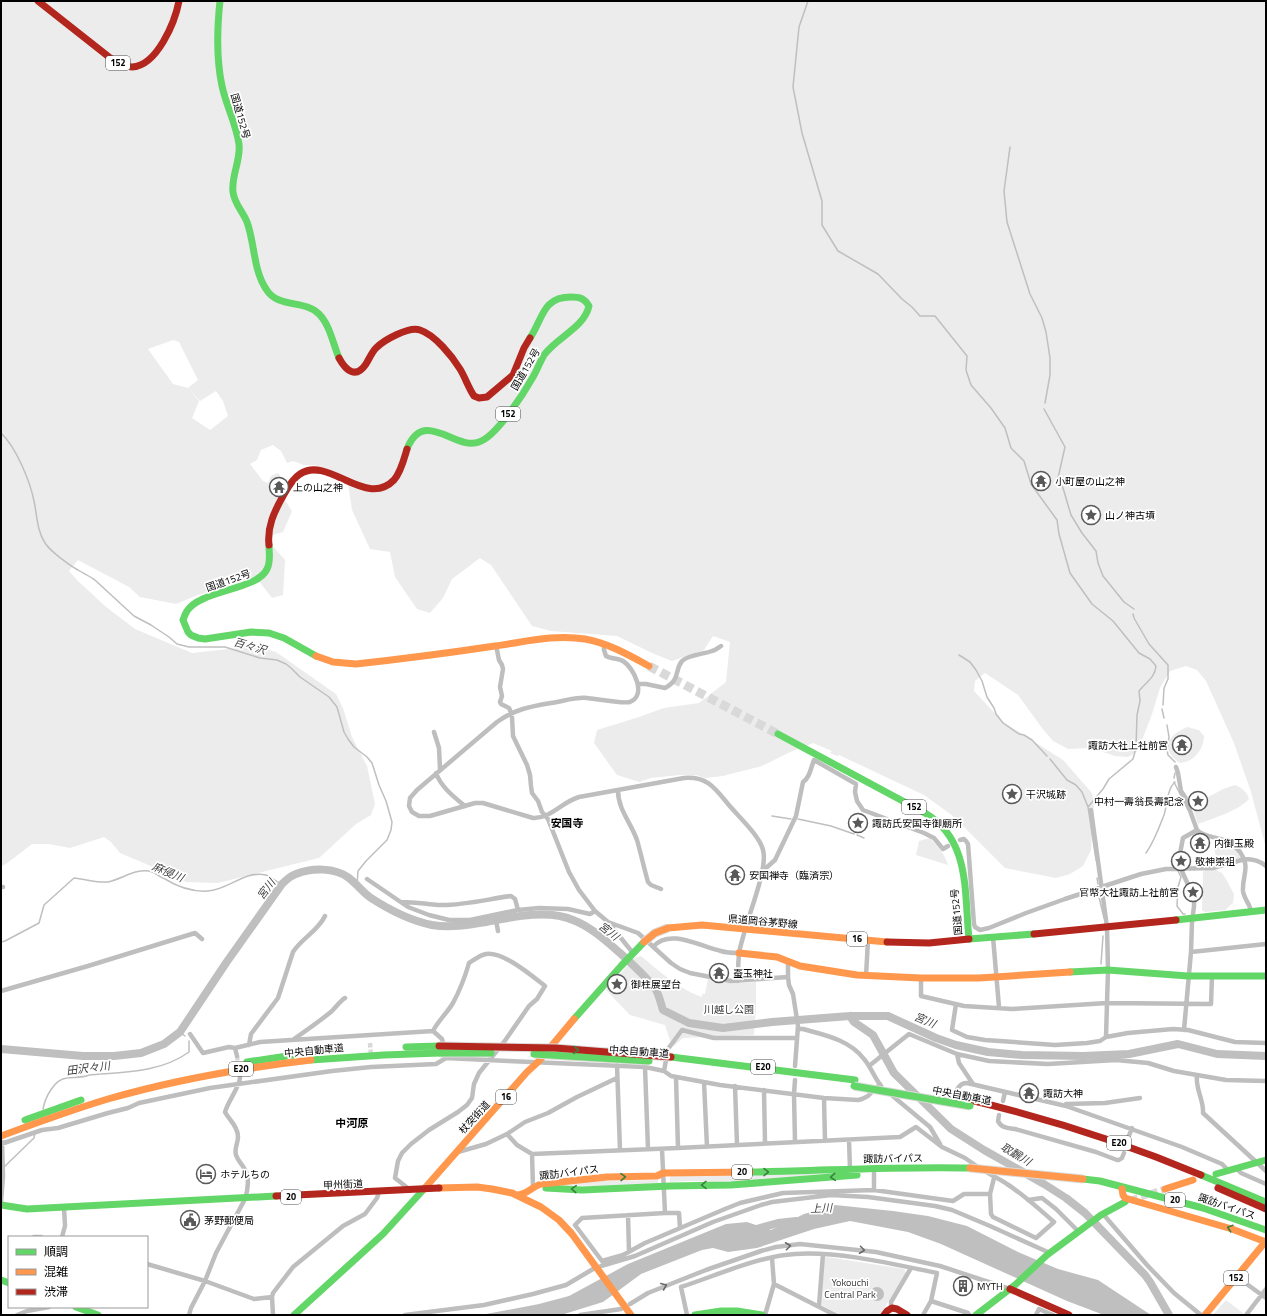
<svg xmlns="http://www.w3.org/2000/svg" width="1267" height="1316" viewBox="0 0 1267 1316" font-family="'Titillium Web','Noto Sans JP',sans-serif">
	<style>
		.green { fill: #ececec; fill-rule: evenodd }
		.water { fill: #bfbfbf }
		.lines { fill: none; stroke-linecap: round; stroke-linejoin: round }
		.stream { stroke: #bfbfbf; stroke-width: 1.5 }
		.river { stroke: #bfbfbf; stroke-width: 8 }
		.street-tunnel { stroke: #d9d9d9; stroke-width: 4.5; stroke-dasharray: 4.5 2; stroke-linecap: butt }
		.secondary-tunnel { stroke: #d9d9d9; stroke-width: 7; stroke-dasharray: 7 3.5; stroke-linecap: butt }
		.highway-tunnel { stroke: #d9d9d9; stroke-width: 9; stroke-dasharray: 9 4.5; stroke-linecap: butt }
		.street { stroke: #bebebe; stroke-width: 4.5 }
		.fast { stroke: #63d668; stroke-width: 7 }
		.slow { stroke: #ff974d; stroke-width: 7 }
		.jam { stroke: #b3261e; stroke-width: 7 }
		.fast-bridge-casing { stroke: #dbdbdb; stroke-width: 9; stroke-linecap: butt }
		.slow-bridge-casing { stroke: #dbdbdb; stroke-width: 9; stroke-linecap: butt }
		.jam-bridge-casing { stroke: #dbdbdb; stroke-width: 9; stroke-linecap: butt }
		.fast-bridge { stroke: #63d668; stroke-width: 7 }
		.slow-bridge { stroke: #ff974d; stroke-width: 7 }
		.jam-bridge { stroke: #b3261e; stroke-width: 7 }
		.oneway { stroke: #3b803e }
		.oneway2 { stroke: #686868 }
		.labels { text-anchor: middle; stroke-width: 3.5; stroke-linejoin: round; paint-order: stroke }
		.shield { fill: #fff; stroke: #4c4c4c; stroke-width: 1 }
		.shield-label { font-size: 9px; font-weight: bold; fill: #000 }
		.street-label { font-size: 10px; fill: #000; stroke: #fff }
		.poi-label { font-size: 10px; fill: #000; stroke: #fff; text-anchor: start }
		.park-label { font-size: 10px; fill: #333; stroke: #fff }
		.water-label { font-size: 11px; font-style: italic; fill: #444; stroke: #fff }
		.neighbourhood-label { font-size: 11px; font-weight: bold; fill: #000; stroke: #fff }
	</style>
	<rect width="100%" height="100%" fill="#fff"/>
	<path class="green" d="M1,1H1266V848L1251,792L1234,743L1206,681L1197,670L1186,666L1170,671L1160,688L1152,714L1138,751L1128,757L1115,756L1091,748L1068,749L1053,741L1042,728L1018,695L985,673L975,681L974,691L1002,721L1063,760L1092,793L1094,804L1091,850L1083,866L1070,874L1056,878L1005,868L953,816L924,795L839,755L837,756L830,753L832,751L813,743L788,753L762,766L723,776L705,778L696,775H680L651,778L639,782L617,775L594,743L597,730L639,717L664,708L699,703L726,682L730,642L713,636L704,650L672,661L652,653L617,636L551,631L532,626L491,565L480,558L452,579L443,598L430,613L417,609L395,577L390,552L370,549L352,510L347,477L314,465H304L293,461L287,463L281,451L273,445L261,450L257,460L250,464L263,481L268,483L271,476L278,473L287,483L281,494L292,511L283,532L265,537L285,560L283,595L272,598L255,576L229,586L198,595L176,604L140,597L129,587L78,560L69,571L78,581L105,606L135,629L192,653L256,646L276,652L336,694L343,708L352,737L367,766L375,804L371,815L356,824L319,858L218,883L186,882L146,864L120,853L111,842L104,837L70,848L49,844H32L6,864L1,866ZM173,340L179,342L198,380L188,388L200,401L216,391L223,401L228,416L210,430L192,418L199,401L188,388L173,384L148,349Z
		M1187,727L1199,730L1204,736C1204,749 1194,762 1180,763C1159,749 1168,735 1187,727Z
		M1235,785C1241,787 1248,793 1249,799C1238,811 1214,818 1198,824L1192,806L1223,789Z
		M930,838C938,847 945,854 948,865L916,855L919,841Z
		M1218,843C1230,842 1236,850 1242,859L1219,865L1214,849L1215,845Z
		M1206,870H1216L1222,873L1227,881L1234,894L1233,903L1225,910L1205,912L1202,910L1203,872Z
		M641,956C658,970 680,990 702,997V994H705L708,979L740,983L756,982V1009L754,1035L683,1038L674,1046L671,1043L665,1025L630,1015L606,990L634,958Z
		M857,1171L732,1183L691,1181L670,1182V1175Z
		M658,1180V1187L545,1185L593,1181Z
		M827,1257L904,1269L906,1273L880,1315H840L822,1305L824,1259Z
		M1226,1300L1243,1313L1241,1315H1213Z"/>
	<path class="water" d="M835,1205L893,1211L928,1216L967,1226L1018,1252L1058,1269L1098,1280L1151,1315H1104L1067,1301L941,1244L908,1232L850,1221L814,1229L757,1248L728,1252L713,1248L702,1250L641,1274L603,1302L561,1315H481L539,1304L569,1296L628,1264L726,1224L747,1222L771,1230L804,1214Z
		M870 1294a7 7 0 1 1 14 0a7 7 0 1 1-14 0Z"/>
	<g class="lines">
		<path class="stream" d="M808,1L799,27L793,87L802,133L822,201V225L838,251L878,274L902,299L912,307L920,316H935L967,356L966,370L971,385L991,408L1005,428L1011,448L1024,461L1031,484L1057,520L1059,534L1070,573L1092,604L1113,621L1139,653L1150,659L1156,666C1155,678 1146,682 1139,691L1140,701L1137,715L1136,748L1133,759L1109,779L1103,789L1088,807L1096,860
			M1010,147L1004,191L1007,222L1030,294L1042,318L1046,332L1050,358V375L1045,403
			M1044,409L1065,447L1058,478L1063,488L1071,515L1082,533L1096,551L1098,563L1103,576L1124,602L1134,609
			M1,433C16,447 30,481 34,501C37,515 37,531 45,543C50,551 69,565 78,570C84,574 90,576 96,581L134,616L151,625L169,637L177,644L189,647H225L260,658L277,660L286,664L291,668L300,677L329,697L337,707L344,732L348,739L354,747L367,757L372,763L379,785L386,801L392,822L391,830L387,840L366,861L358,871L357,886
			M1133,614L1134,618L1149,644L1168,665V679L1164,688L1163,705
			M959,655L970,662L976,670L982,681L987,697L994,708L996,714L1003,723L1019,734L1024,735L1032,740L1047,756
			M1162,709L1164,718
			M1167,725L1169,737L1167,750L1168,755L1175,762
			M1050,759L1067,780L1076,785L1082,792L1088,807
			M1174,778L1175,773
			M1174,782L1188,810
			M772,816L791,819
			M798,819L831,826L854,834
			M857,835L864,838
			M1146,853C1154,842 1159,828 1164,815C1167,806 1167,789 1175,782
			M1178,871L1181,877L1178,887L1177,906L1183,914H1185
			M1097,878L1098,884
			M1098,893L1104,918
			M1,942L5,941L39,923L44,905L74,878C85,879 97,883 108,882C122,879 134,869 149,871C155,872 159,877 165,879C178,887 193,892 208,891C228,890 245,870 266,875C272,877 276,882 282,884
			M1101,964L1103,936
			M180,1032L185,1036
			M43,1109C45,1098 54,1079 67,1078C74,1077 82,1078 89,1075C123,1072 160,1073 189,1052V1041
			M4,1167L34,1138L35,1133"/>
		<path class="river" d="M850,1016L854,1022L873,1035L894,1073L951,1129L984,1150L1044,1184L1066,1198L1085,1213L1145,1275L1150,1282L1169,1315
			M1,1049L83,1056H114L141,1053L164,1044L180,1032L226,963L282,884C286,880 290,876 296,874C311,868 335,867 349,878C357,884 362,892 371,898C388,909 412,921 432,925C450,928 468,925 486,922C512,917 548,909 573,920C591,927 605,940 620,953C632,964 646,976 656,990C659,995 661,1004 663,1010L689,1023L723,1028L772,1022L850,1016H888L936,1038L956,1045L988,1052L1022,1055L1083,1056L1129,1054L1178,1044L1217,1054L1266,1056
			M753,1230L778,1223L796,1221"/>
		<path class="street-tunnel" d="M370,1043L371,1056
			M237,1056L240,1078"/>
		<path class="secondary-tunnel" d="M1131,1200L1165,1189"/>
		<path class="highway-tunnel" d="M649,666L778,734"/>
		<path class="street" d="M496,645L499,660L502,665L503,669L500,687L502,696L500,702L501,704L509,708L510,710L512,717L513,736L527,765L530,775L531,786L532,793L538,801L542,812L548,819L569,872L579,890L595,911
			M604,645V650L606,656C611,659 618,658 623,661C634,668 647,695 630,702C623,704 596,699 587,698C577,697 567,700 557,702C534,706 516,708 497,722L417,790L410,798L409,806L412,812L419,816H430L475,803H483L533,818C550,819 562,802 579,797L684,778C707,776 715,788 728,804C738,816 760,836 763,850C768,867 750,911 745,930C743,938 740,946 739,954C738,963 738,972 738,981
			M639,684H646L665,688C681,679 674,671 682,661C688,655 704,654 712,651C716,650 718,648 721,646
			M434,732L439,748L440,769
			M1176,767L1178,773L1181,791L1185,797L1197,830C1204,837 1217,837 1226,841C1232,844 1236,847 1240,852C1251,868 1242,875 1243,891C1244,899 1250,904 1251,911
			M436,773C441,787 454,797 465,806
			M618,791C618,809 631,823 637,840C641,854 644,868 648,882L651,885L661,889
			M1091,810L1107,927L1108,970L1106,1037
			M960,840L964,839L966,841L968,844L974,924L975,927L980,930L989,928L1026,913L1065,899L1141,874L1166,869L1213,868L1245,859C1253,859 1260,861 1266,866
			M763,868H766L775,860L796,816L803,782C810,778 811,767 814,760L856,784L855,792L857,801L863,810L924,833L934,838L943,849L948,846
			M1177,869L1183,838L1197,830
			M1181,869L1194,898V906L1192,922L1191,952L1184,1030
			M367,879L408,907L429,915L449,920H470L518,910L539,908L568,909L590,914L595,911L608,922L633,953
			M1,887H3
			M401,902C413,902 426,904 438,905C462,906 488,899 511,896L515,899L518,910
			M495,915L498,931
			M608,922L638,933L671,963L680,969L690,973L731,981L788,977
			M993,937L999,1007
			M654,946C670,928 701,947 721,951C727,953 733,953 739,953
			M1191,952L1266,944
			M788,961V977L789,985L793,994L798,1026L795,1066
			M866,976L868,940
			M921,978V996L964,1006L1012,1009L1107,1003L1211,1004L1212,976
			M1,991L88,966L195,933L202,939
			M956,1004L952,1030L967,1037L985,1040L1055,1045L1087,1043L1100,1041L1106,1037L1128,1033L1173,1029L1188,1030L1235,1042L1266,1043
			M798,1029H803C825,1035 850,1040 864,1059C871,1067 874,1077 881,1086
			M190,1034L203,1053L229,1047L235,1048L260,1042L433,1031L442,1039L444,1046
			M294,1039C307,1030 320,1021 332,1011C337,1006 340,1001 345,998
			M249,1045L251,1034L278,998L293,952C302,938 318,931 325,916
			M235,1048L237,1056
			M957,1054L959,1063L973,1084
			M446,1058L508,1061L645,1067L664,1071L671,1076L720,1085L824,1098L858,1100L862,1099L868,1096L880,1084
			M617,1065L620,1150
			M869,1066L909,1034L957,1054L989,1061L1048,1064L1116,1060L1148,1063L1174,1071L1226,1080L1266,1081
			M645,1067L648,1149
			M664,1071L668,1049L682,1030L714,1038H797
			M1197,1075C1195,1089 1204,1100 1203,1113L1266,1171
			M676,1077L678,1148
			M795,1080L794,1094L795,1142
			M704,1082L707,1147
			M735,1086L737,1145
			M764,1090L765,1143
			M889,1093L930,1127L940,1144
			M824,1098L825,1141
			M953,1100C956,1092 958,1083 967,1083L1066,1106L1182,1147L1222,1164L1229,1171
			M1003,1101L1005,1092
			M1066,1104L1105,1103L1140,1098
			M999,1115L998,1121C1001,1128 1008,1128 1015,1129L1096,1152L1117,1160H1119L1122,1158L1124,1153
			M507,1134L517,1145L532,1154L678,1148L900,1137L916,1127L942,1147L965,1158L978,1167
			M1128,1138L1132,1128
			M849,1140L850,1169
			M1,1144L42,1130L58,1128L108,1113L128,1108L139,1103L210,1088L332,1071L371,1067L436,1064L446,1058L445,1053
			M662,1149L665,1213H679L680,1228
			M458,1152L486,1144L507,1134L525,1122L548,1113L577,1097L617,1078
			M532,1154L533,1187
			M1236,1168L1241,1173L1266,1184
			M985,1171C992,1176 1000,1179 1007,1184C1024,1195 1039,1209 1054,1222L1036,1238L993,1217L991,1214L990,1194
			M874,1173V1190
			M409,1189L395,1178L398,1161L402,1153L411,1144L429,1130L458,1112L467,1105L472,1098L474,1084L479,1073L504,1042L529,1006L537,999L545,986C532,976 503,951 486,954C480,955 474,960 469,963C465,977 460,990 453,1003C447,1013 438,1021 433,1031
			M1028,1200L1042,1198L1056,1209L1078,1231
			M1,1202L3,1176L2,1142
			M665,1213L582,1218L575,1225L602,1261L623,1255L645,1243L725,1209L740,1203L783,1193L874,1190L953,1201L964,1194H990L994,1178
			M1103,1214L1147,1265L1174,1293L1201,1315
			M628,1215L629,1252
			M34,1237H41
			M62,1237L65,1226L64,1207
			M147,1264L205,1281L254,1299L272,1297
			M601,1266L635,1256L713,1222L761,1205L772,1202L831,1195L868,1197L935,1206L952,1210L990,1226L1050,1253
			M1237,1277L1266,1298
			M774,1284L835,1315
			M931,1301L968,1313L969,1315
			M630,1304L648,1293L706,1270L761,1251L776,1247L800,1244L876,1252L940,1266L1010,1289
			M819,1306L823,1254
			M891,1307V1302L911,1268
			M17,1315L27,1311L49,1307
			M189,1315L191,1308L205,1281L216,1253L245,1199C248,1190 250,1176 244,1168C241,1163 238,1161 236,1155C234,1149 238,1143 238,1137C238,1126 229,1120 225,1112C228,1101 239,1088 240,1078
			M273,1315L272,1297L273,1293L293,1267L343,1226L365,1214L377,1198L379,1192
			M405,1315L484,1305L533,1294L566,1285L593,1269
			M580,1315L621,1309
			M687,1315L681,1287C715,1276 759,1256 795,1254C839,1251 893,1264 937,1273L931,1301L923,1315
			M765,1315L774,1284L772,1258
			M1036,1315L1039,1309L1053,1315
			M1246,1315L1266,1289"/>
		<path class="fast" d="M220,1C217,29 216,58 222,86C226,105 236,124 239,144C241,160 231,176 233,192C234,203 243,212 247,222C255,244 253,269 266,289C278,309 304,299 319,314C330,325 333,344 339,358
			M407,449C424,407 455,451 479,442C496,437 524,393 533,377C537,370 540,362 544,355C557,337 584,328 589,306C584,298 580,297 571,297C542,297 543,319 530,338
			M269,545C269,553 271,562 267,569C258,590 200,590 187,611C185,614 184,617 183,620L188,632L191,635L198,638L205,639L251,632L269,633L284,638L316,656
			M778,734L925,813C971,840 964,893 969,939L1034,934
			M1176,920L1266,910
			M1070,972L1108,970L1188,976H1266
			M574,1019L621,966L644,942
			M406,1047L439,1046
			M671,1057L855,1080
			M311,1060L384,1055L440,1053
			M247,1062L294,1055
			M25,1120L81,1100
			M750,1172C823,1171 897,1166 970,1168
			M1216,1174L1266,1160
			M1201,1175L1266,1202
			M1083,1179L1100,1181L1203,1208L1266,1230
			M546,1188L582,1190L670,1186L731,1185L857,1175
			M1,1205L27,1209L276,1196
			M1,1280L9,1283
			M76,1307L98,1315
			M294,1315L383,1234L424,1189
			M695,1315L721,1311H737L762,1315
			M976,1315L1015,1285L1047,1255L1101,1215L1125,1202"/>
		<path class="slow" d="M316,656L333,662L356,664C402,659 448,653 495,646C524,642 555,634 585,639C608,643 629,655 649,666
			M668,928L702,925L887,942
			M739,953L777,957L800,966L857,975L921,978H979L1070,972
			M1,1136C36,1123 71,1110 108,1099C174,1080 242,1068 311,1060
			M439,1188L477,1187L492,1189L512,1193L541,1207L559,1220L572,1234L631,1315
			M424,1189L527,1072L538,1062L574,1019
			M1122,1189L1123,1195L1125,1198L1232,1229L1266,1242
			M1165,1189L1193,1180
			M518,1195C527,1194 532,1187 541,1184L607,1177L657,1176L663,1173L750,1172
			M1205,1315L1266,1241"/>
		<path class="jam" d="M38,1L109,57C116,62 124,67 132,67C157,66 175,22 179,1
			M339,358C346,371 356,379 366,364C369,359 372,352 376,348C384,340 409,326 420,330C435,335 452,356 460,369C465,377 468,387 474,396L479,398L487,397L513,375L524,348L530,338
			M269,545C267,527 274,512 283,496C287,489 292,479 300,474C328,455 366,509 394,480C401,472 404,459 407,449
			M1034,934L1176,920
			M887,942L929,943L969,939
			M966,1099C1047,1118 1125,1143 1201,1175
			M1218,1188L1266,1209
			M276,1196L439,1188
			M1010,1289L1069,1315
			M884,1315L887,1311L892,1308L897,1309L907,1315"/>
		<g class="fast-bridge-casing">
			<path id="fast-bridge" d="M440,1053H491
				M534,1054L649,1061
				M854,1086L970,1106"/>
		</g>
		<g class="slow-bridge-casing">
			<path id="slow-bridge" d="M644,942L655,933L668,928
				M970,1168L1083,1179"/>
		</g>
		<g class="jam-bridge-casing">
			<path id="jam-bridge" d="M439,1046L555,1048L671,1057"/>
		</g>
		<use href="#fast-bridge" class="fast-bridge"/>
		<use href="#slow-bridge" class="slow-bridge"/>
		<use href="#jam-bridge" class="jam-bridge"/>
	</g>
	<defs><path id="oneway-chevron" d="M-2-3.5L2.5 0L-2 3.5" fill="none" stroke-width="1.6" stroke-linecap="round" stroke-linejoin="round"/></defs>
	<g class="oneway">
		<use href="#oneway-chevron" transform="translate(576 1050) rotate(4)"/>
		<use href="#oneway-chevron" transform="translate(766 1172) rotate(-1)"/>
		<use href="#oneway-chevron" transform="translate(623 1177) rotate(-1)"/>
		<use href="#oneway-chevron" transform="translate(833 1177) rotate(175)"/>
		<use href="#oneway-chevron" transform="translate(704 1185) rotate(179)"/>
		<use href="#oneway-chevron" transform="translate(574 1189) rotate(-177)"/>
		<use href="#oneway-chevron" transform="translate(1230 1228) rotate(-162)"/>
	</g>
	<g class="oneway2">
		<use href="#oneway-chevron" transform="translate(788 1246) rotate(-7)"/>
		<use href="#oneway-chevron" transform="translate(862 1250) rotate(7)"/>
		<use href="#oneway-chevron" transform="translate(664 1286) rotate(-22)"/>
	</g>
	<defs>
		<g id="temple-ring" transform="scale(1)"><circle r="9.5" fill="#fff" stroke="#595959" stroke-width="1.5"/><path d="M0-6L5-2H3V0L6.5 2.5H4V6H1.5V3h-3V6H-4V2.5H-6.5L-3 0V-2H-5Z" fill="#595959"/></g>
		<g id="sight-ring" transform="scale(1)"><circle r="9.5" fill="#fff" stroke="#595959" stroke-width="1.5"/><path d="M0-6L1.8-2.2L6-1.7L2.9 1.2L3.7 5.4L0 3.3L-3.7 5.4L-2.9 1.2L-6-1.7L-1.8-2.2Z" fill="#595959"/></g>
		<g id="hotel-ring" transform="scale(1)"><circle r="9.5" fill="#fff" stroke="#595959" stroke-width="1.5"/><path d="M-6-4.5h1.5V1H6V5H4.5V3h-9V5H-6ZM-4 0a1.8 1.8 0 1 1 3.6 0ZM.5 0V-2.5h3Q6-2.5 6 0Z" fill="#595959"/></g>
		<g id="civic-ring" transform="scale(1)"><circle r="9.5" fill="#fff" stroke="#595959" stroke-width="1.5"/><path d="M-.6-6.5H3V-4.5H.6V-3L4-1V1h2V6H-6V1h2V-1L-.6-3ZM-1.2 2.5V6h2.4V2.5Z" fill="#595959"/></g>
		<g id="building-ring" transform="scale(1)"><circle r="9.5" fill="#fff" stroke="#595959" stroke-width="1.5"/><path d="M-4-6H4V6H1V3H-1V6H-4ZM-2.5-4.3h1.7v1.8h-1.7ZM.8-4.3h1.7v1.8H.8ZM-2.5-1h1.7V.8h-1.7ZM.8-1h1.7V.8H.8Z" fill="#595959"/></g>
	</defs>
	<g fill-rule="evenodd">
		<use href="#temple-ring" x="1041" y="481"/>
		<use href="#temple-ring" x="279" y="487"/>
		<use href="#sight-ring" x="1091" y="515"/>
		<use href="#temple-ring" x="1182" y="745"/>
		<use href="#sight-ring" x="1012" y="794"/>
		<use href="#sight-ring" x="1198" y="801"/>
		<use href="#sight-ring" x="858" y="823"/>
		<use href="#temple-ring" x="1200" y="843"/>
		<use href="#sight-ring" x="1181" y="861"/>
		<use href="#temple-ring" x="735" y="875"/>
		<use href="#sight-ring" x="1193" y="892"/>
		<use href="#temple-ring" x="719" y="973"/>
		<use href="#sight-ring" x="617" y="984"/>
		<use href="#temple-ring" x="1029" y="1093"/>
		<use href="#hotel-ring" x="206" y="1174"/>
		<use href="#civic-ring" x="190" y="1220"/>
		<use href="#building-ring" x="963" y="1286"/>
	</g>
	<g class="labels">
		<g class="shield">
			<rect x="106" y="56" width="24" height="14" rx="3"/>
			<rect x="496" y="407" width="24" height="14" rx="3"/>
			<rect x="902" y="800" width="24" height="14" rx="3"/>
			<rect x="847" y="932" width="20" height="14" rx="3"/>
			<rect x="751" y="1060" width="24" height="14" rx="3"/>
			<rect x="229" y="1062" width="24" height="14" rx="3"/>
			<rect x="496" y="1090" width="20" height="14" rx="3"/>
			<rect x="1107" y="1136" width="24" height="14" rx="3"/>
			<rect x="732" y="1165" width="20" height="14" rx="3"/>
			<rect x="281" y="1190" width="20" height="14" rx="3"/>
			<rect x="1165" y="1193" width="20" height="14" rx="3"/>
			<rect x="1224" y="1271" width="24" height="14" rx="3"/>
		</g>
		<g class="shield-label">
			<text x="118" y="66">152</text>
			<text x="508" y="417">152</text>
			<text x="914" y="810">152</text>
			<text x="857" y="942">16</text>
			<text x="763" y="1070">E20</text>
			<text x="241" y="1072">E20</text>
			<text x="506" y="1100">16</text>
			<text x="1119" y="1146">E20</text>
			<text x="742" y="1175">20</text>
			<text x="291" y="1200">20</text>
			<text x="1175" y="1203">20</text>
			<text x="1236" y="1281">152</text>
		</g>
		<g class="street-label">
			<text transform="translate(241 116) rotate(74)" y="4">国道152号</text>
			<text transform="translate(525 369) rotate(-60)" y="4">国道152号</text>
			<text transform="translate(228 580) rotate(-19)" y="4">国道152号</text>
			<text transform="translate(956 912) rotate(-95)" y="4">国道152号</text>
			<text transform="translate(763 921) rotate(5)" y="4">県道岡谷茅野線</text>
			<text transform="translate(314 1050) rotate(-6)" y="4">中央自動車道</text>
			<text transform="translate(639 1051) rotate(4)" y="4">中央自動車道</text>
			<text transform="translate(962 1095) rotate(11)" y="4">中央自動車道</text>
			<text transform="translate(474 1117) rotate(-48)" y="4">杖突街道</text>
			<text transform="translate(893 1158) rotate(-1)" y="4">諏訪バイパス</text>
			<text transform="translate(569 1172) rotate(-7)" y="4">諏訪バイパス</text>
			<text transform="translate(343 1184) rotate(-3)" y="4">甲州街道</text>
			<text transform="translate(1227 1206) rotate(19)" y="4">諏訪バイパス</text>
		</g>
		<g class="poi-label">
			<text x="1055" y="485">小町屋の山之神</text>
			<text x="293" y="491">上の山之神</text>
			<text x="1105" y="519">山ノ神古墳</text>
			<text x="1168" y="749" text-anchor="end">諏訪大社上社前宮</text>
			<text x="1026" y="798">干沢城跡</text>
			<text x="1184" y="805" text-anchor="end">中村一壽翁長壽記念</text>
			<text x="872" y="827">諏訪氏安国寺御廟所</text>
			<text x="1214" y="847">内御玉殿</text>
			<text x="1195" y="865">敬神崇祖</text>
			<text x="749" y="879">安国禅寺（臨済宗）</text>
			<text x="1179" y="896" text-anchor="end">官幣大社諏訪上社前宮</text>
			<text x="733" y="977">蚕玉神社</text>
			<text x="631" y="988">御柱展望台</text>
			<text x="1043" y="1097">諏訪大神</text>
			<text x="220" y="1178">ホテルちの</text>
			<text x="204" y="1224">茅野郵便局</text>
			<text x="977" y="1290">MYTH</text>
		</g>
		<g class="park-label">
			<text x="729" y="1013">川越し公園</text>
			<text x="850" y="1286">Yokouchi<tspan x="850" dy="12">Central Park</tspan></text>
		</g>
		<g class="water-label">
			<text transform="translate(250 646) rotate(16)" y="4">百々沢</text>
			<text transform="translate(168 872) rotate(23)" y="4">麻侵川</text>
			<text transform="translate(266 889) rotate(-53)" y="4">宮川</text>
			<text transform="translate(609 931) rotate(38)" y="4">宮川</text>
			<text transform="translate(925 1020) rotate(23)" y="4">宮川</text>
			<text transform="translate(88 1068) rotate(-7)" y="4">田沢々川</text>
			<text transform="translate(1016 1154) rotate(31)" y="4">取飜川</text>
			<text transform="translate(821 1208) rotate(-2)" y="4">上川</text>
		</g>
		<g class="neighbourhood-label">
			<text x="567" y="827">安国寺</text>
			<text x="352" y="1127">中河原</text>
		</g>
	</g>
	<rect width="1267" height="1316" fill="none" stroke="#000000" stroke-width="4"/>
	<rect x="8" y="1236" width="140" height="72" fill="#ffffff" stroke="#999999"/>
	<rect x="16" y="1249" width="20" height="6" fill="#63d668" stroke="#999999"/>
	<text x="44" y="1256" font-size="12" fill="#000000">順調</text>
	<rect x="16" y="1269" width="20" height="6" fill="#ff974d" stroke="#999999"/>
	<text x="44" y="1276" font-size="12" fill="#000000">混雑</text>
	<rect x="16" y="1289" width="20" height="6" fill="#b3261e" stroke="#999999"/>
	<text x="44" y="1296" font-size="12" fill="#000000">渋滞</text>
</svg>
